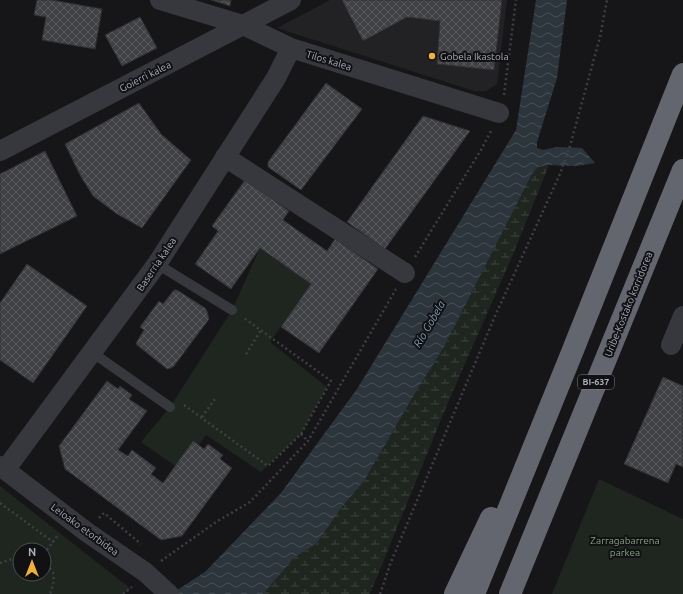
<svg xmlns="http://www.w3.org/2000/svg" width="683" height="594" viewBox="0 0 683 594" font-family="Ubuntu,sans-serif">
	<style>
		.built { fill: #222225 }
		.wetland { fill: url(#wetland-marsh) }
		.green { fill: #1e261f; fill-rule: evenodd }
		.water { fill: url(#water-waves) }
		.building { fill: url(#building-cross-hatch); stroke: #303034 }
		.lines { fill: none; stroke-linecap: round; stroke-linejoin: round }
		.path { stroke: #3d3f44; stroke-width: 2.5; stroke-dasharray: 2 3; stroke-linecap: butt }
		.lane { stroke: #37383d; stroke-width: 10 }
		.street { stroke: #37383d; stroke-width: 20 }
		.highway { stroke: #63666e; stroke-width: 22 }
		.poi-dot { fill: #f2b134; stroke: #111113; stroke-width: 1.5 }
		.labels { text-anchor: middle; stroke-width: 4; stroke-linejoin: round; paint-order: stroke }
		.shield { fill: #111113; stroke: #7b7e86; stroke-width: 1 }
		.shield-label { font-size: 9px; font-weight: bold; fill: #a8adb8 }
		.poi-label { font-size: 10px; fill: #a8adb8; stroke: #111113; text-anchor: start }
		.street-label { font-size: 10px; fill: #a8adb8; stroke: #111113 }
		.park-label { font-size: 10px; fill: #7fa381; stroke: #111113 }
		.water-label { font-size: 11px; font-style: italic; fill: #7f9bb3; stroke: #111113 }
	</style>
	<defs>
		<pattern id="wetland-marsh" width="20" height="14" patternUnits="userSpaceOnUse"><rect width="20" height="14" fill="#1e261f"/><path d="M1 5h8M5 5V1M11 12h8M15 12V8" fill="none" stroke="#3c433d"/></pattern>
		<pattern id="water-waves" width="16" height="10" patternUnits="userSpaceOnUse"><rect width="16" height="10" fill="#2c353c"/><path d="M0 5q4-4 8 0t8 0" fill="none" stroke="#485056"/></pattern>
		<pattern id="building-cross-hatch" width="8" height="8" patternUnits="userSpaceOnUse"><rect width="8" height="8" fill="#404145"/><path d="M0 0l8 8M0 8l8-8" fill="none" stroke="#595a5e"/></pattern>
	</defs>
	<rect width="100%" height="100%" fill="#161618"/>
	<path class="built" d="M330,0H507L497,84L486,91H474L277,28Z"/>
	<path class="wetland" d="M549,165L511,259L449,400L370,594H263L294,558L317,543L341,508L364,481L414,395L444,347L532,174L538,167Z"/>
	<path class="green" d="M260,248L311,284L270,342L327,387L301,434L261,472L206,435L181,470L141,442L170,407L232,310Z
		M599,479L683,519V594H552Z
		M0,486L131,589L123,594H0ZM20,550H44V574H20Z"/>
	<path class="water" d="M536,0H567L557,78L537,142V148L543,150L557,147L582,148L595,163L576,166L549,165L538,167L532,174L444,347L414,395L364,481L341,508L317,543L294,558L263,594H171L205,572L281,493L357,389L516,130Z"/>
	<path class="building" d="M37,0H52L102,9L95,49L42,40L46,17L34,15Z
		M211,0H231L230,6Z
		M342,0H502L494,70L437,64L440,21L407,17L363,41Z
		M140,17L157,48L122,66L105,35Z
		M326,83L362,109L301,190L268,167V162Z
		M139,103L161,134L191,160L142,228L117,214L93,196L80,175L65,144Z
		M423,116L470,131L385,249L347,222Z
		M45,151L77,216L0,254V174Z
		M245,180L289,211L283,220L327,251L335,239L378,269L319,353L281,327L311,284L260,248L231,289L195,264L218,231L212,226Z
		M27,264L87,306L33,383L0,360V303Z
		M174,290H177L205,308L207,311L209,319L174,366L171,368L167,369L137,345L136,343L144,330L140,327L159,301L163,304Z
		M663,377L683,386V467L676,464L668,483L624,464Z
		M107,381L118,389L120,386L132,395L129,399L147,411L118,450L128,456L132,450L156,468L151,474L163,483L193,441L204,449L208,444L223,455L220,459L232,468L182,536L161,540L65,469L59,446Z"/>
	<g class="lines">
		<path class="path" d="M504,95L516,0
			M415,257L481,150L491,131
			M246,354L261,330
			M184,405L268,466L301,434L331,381L244,318
			M202,417L215,399
			M301,434L308,441
			M0,503L53,542
			M99,518L104,513L141,544
			M44,554L58,535
			M44,560L54,574L53,585L50,594
			M161,561L216,522L250,502L308,441L396,289
			M0,563L20,556
			M123,594L132,587
			M380,594L391,562L495,316L560,174L570,146L600,37L607,0"/>
		<path class="lane" d="M157,264L232,310
			M93,353L170,407"/>
		<path class="street" d="M160,0L243,25L291,48L499,113
			M0,151L291,0
			M225,157L405,273
			M671,345L683,316
			M0,466L88,533L145,572L169,594
			M5,470L157,264L276,78L291,48"/>
		<path class="highway" d="M455,594L491,518
			M474,594L571,355L683,74
			M510,594L683,170"/>
	</g>
	<circle class="poi-dot" cx="432" cy="56" r="4"/>
	<g class="labels">
		<rect class="shield" x="578" y="375" width="36" height="14" rx="3"/>
		<g class="shield-label">
			<text x="596" y="385">BI-637</text>
		</g>
		<g class="poi-label">
			<text x="440" y="60">Gobela Ikastola</text>
		</g>
		<g class="street-label">
			<text transform="translate(329 60) rotate(17)" y="4">Tilos kalea</text>
			<text transform="translate(145 76) rotate(-27)" y="4">Goierri kalea</text>
			<text transform="translate(156 264) rotate(-56)" y="4">Baserria kalea</text>
			<text transform="translate(628 304) rotate(-68)" y="4">Uribe-Kostako korridorea</text>
			<text transform="translate(85 529) rotate(36)" y="4">Leioako etorbidea</text>
		</g>
		<g class="park-label">
			<text x="625" y="544">Zarragabarrena<tspan x="625" dy="12">parkea</tspan></text>
		</g>
		<g class="water-label">
			<text transform="translate(429 324) rotate(-60)" y="4">Río Gobela</text>
		</g>
	</g>
	<g transform="translate(32 562)"><circle r="19" fill="#111113" stroke="#4d4f55"/>
	<path d="M0-3L7 15L0 10L-7 15Z" fill="#f2b134"/>
	<text y="-6" font-size="11" font-weight="bold" text-anchor="middle" fill="#a8adb8">N</text>
	</g>
</svg>
